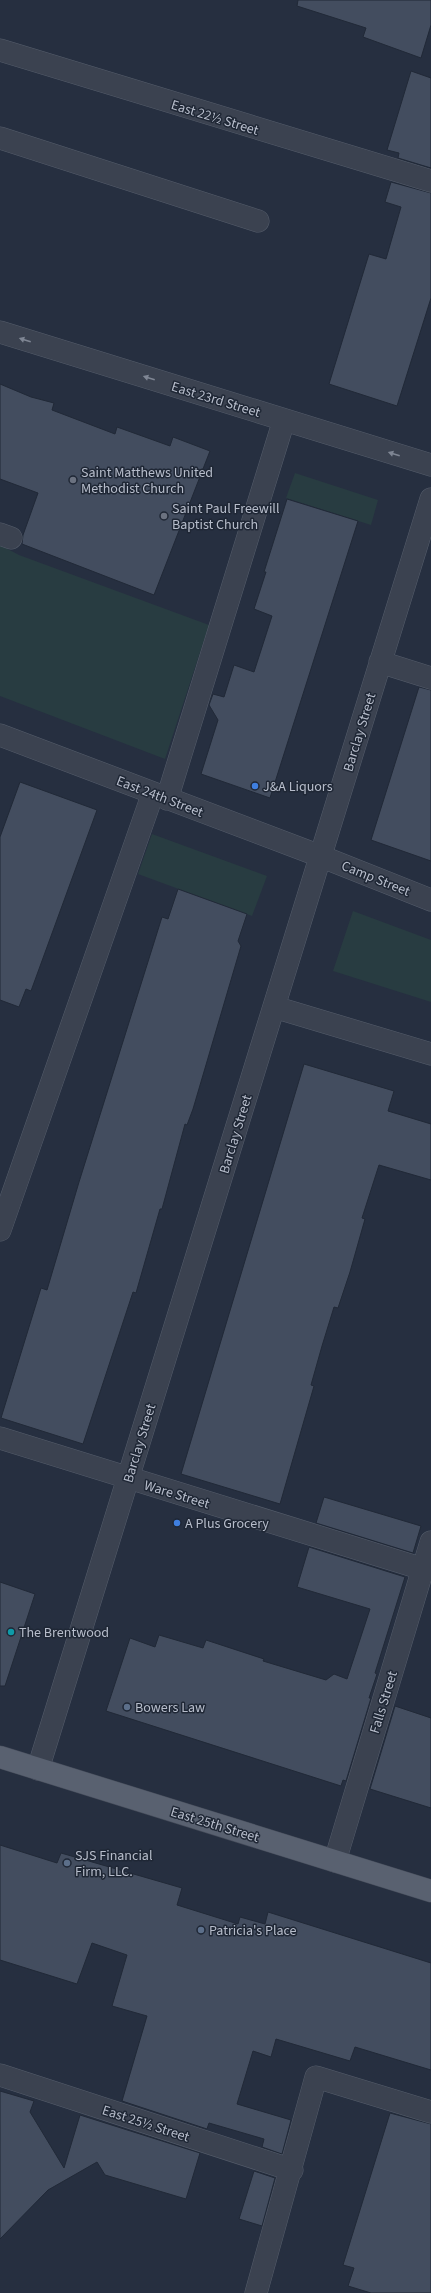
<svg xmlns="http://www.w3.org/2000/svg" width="431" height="2293" viewBox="0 0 431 2293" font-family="'Source Sans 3',sans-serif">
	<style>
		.green { fill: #283c41 }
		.building { fill: #434d5f; stroke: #212937 }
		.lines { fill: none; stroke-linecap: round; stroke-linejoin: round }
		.minor-casing { stroke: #555d6b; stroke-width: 23 }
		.major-casing { stroke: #444b59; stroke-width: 23 }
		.minor { stroke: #3b4250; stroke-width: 22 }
		.major { stroke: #596170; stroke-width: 22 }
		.oneway { fill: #7f8694 }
		.worship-dot { fill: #6b7280; stroke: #1f2735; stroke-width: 1.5 }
		.shop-dot { fill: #3f7fe0; stroke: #1f2735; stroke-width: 1.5 }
		.culture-dot { fill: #0f9aa8; stroke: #1f2735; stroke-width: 1.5 }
		.service-dot { fill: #5c6f8a; stroke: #1f2735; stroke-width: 1.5 }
		.labels { text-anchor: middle; stroke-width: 3; stroke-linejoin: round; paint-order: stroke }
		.street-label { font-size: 14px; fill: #b7bdcb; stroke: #1f2735 }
		.poi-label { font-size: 14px; fill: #b7bdcb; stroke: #1f2735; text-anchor: start }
	</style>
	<rect width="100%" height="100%" fill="#262f40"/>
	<path class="green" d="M295,473L378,500L371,525L286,498Z
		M0,545L19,555L209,625L165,759L0,696Z
		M152,834L267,876L252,916L138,874Z
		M353,911L431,940V1002L333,971Z"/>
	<path class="building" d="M298,0H431V25L421,58L363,37L366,28L297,6Z
		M411,71L431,78V168L398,158L399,153L387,150Z
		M391,182L431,193V298L397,406L329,384L369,254L386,259L401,207L385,202Z
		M0,384L31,397L54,403L52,410L115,434L117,427L170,446L173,437L210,451L154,595L22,544L23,535L38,493L0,479Z
		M287,499L358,521L270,798L201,774L218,720L209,705L213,694L224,697L234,665L254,672L272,616L254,609L266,572H264Z
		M419,687L431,690V861L371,840Z
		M20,782L97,810L31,991L26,989L19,1007L0,1000V837Z
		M178,889L247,914L238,941L241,946L193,1109L187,1125L185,1124L162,1209H160L136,1293L133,1292L83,1444L1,1418L41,1288L47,1290L79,1182L162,917L168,919Z
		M304,1064L394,1091L388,1111L431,1124V1180L379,1165L362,1218L365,1219L350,1272L338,1308L334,1307L322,1346L311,1385L314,1386L280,1504L181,1474Z
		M324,1497L421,1526L413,1553L316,1523Z
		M309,1547L405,1577L375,1673L377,1674L369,1698H371L346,1781L343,1780L341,1786L106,1711L130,1638L155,1647L159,1635L203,1648L206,1640L264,1659L263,1661L326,1680L334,1674L347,1679L370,1609L297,1587Z
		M0,1582L35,1594L5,1686H0Z
		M395,1706L431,1718V1808L370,1789Z
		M0,1845L57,1863L61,1853L182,1888L177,1905L238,1924L240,1917L265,1924L268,1912L431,1963V2070L355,2047L350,2061L276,2039L271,2057L253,2051L237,2104L291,2120L282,2154L262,2147L264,2139L209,2123L207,2129L122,2101L147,2016L112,2006L127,1955L92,1943L77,1984L0,1960Z
		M0,2091L34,2101L30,2112L64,2168L80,2115L200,2153L186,2199L105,2175L97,2162L48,2190L0,2239Z
		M390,2113L431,2124V2293H371L348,2286L354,2268L343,2265Z
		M254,2171L275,2178L262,2226L239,2219Z"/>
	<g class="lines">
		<g class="minor-casing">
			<path id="minor" d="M0,50L431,181
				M0,138L258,221
				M0,332L431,465
				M0,534L11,538
				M380,662L431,678
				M0,735L320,856L431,900
				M167,799L284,420
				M274,1007L431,1054
				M0,1230L153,793
				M0,1438L423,1569
				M38,1769L431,499
				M335,1861L431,1542
				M0,2075L292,2170
				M256,2293L316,2077L431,2112"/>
		</g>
		<g class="major-casing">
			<path id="major" d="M0,1757L431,1891"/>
		</g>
		<use href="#minor" class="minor"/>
		<use href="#major" class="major"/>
	</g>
	<defs><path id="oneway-solid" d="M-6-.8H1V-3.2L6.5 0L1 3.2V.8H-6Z"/></defs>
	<g class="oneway">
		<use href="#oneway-solid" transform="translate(25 340) rotate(-163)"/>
		<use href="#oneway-solid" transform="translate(149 378) rotate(-163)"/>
		<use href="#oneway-solid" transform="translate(394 454) rotate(-163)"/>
	</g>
	<g class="worship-dot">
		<circle cx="73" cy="480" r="4"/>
		<circle cx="164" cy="516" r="4"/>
	</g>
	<g class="shop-dot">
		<circle cx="255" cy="786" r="4"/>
		<circle cx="177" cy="1523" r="4"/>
	</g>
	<circle class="culture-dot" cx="11" cy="1632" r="4"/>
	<g class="service-dot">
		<circle cx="127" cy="1707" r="4"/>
		<circle cx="67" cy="1863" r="4"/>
		<circle cx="201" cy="1930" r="4"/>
	</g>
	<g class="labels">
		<g class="street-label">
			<text transform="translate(215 117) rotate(17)" y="5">East 22½ Street</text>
			<text transform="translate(216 399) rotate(17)" y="5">East 23rd Street</text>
			<text transform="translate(359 732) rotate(-73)" y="5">Barclay Street</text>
			<text transform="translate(160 796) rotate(21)" y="5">East 24th Street</text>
			<text transform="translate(376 878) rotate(22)" y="5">Camp Street</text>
			<text transform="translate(235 1134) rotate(-73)" y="5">Barclay Street</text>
			<text transform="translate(139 1443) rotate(-73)" y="5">Barclay Street</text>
			<text transform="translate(177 1494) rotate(17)" y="5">Ware Street</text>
			<text transform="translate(383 1702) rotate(-73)" y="5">Falls Street</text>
			<text transform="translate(215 1824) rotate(17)" y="5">East 25th Street</text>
			<text transform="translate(146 2123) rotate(18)" y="5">East 25½ Street</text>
		</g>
		<g class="poi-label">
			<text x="81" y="477">Saint Matthews United<tspan x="81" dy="16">Methodist Church</tspan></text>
			<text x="172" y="513">Saint Paul Freewill<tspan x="172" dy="16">Baptist Church</tspan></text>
			<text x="263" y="791">J&amp;A Liquors</text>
			<text x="185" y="1528">A Plus Grocery</text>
			<text x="19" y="1637">The Brentwood</text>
			<text x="135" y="1712">Bowers Law</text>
			<text x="75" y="1860">SJS Financial<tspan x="75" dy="16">Firm, LLC.</tspan></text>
			<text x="209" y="1935">Patricia's Place</text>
		</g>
	</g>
</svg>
